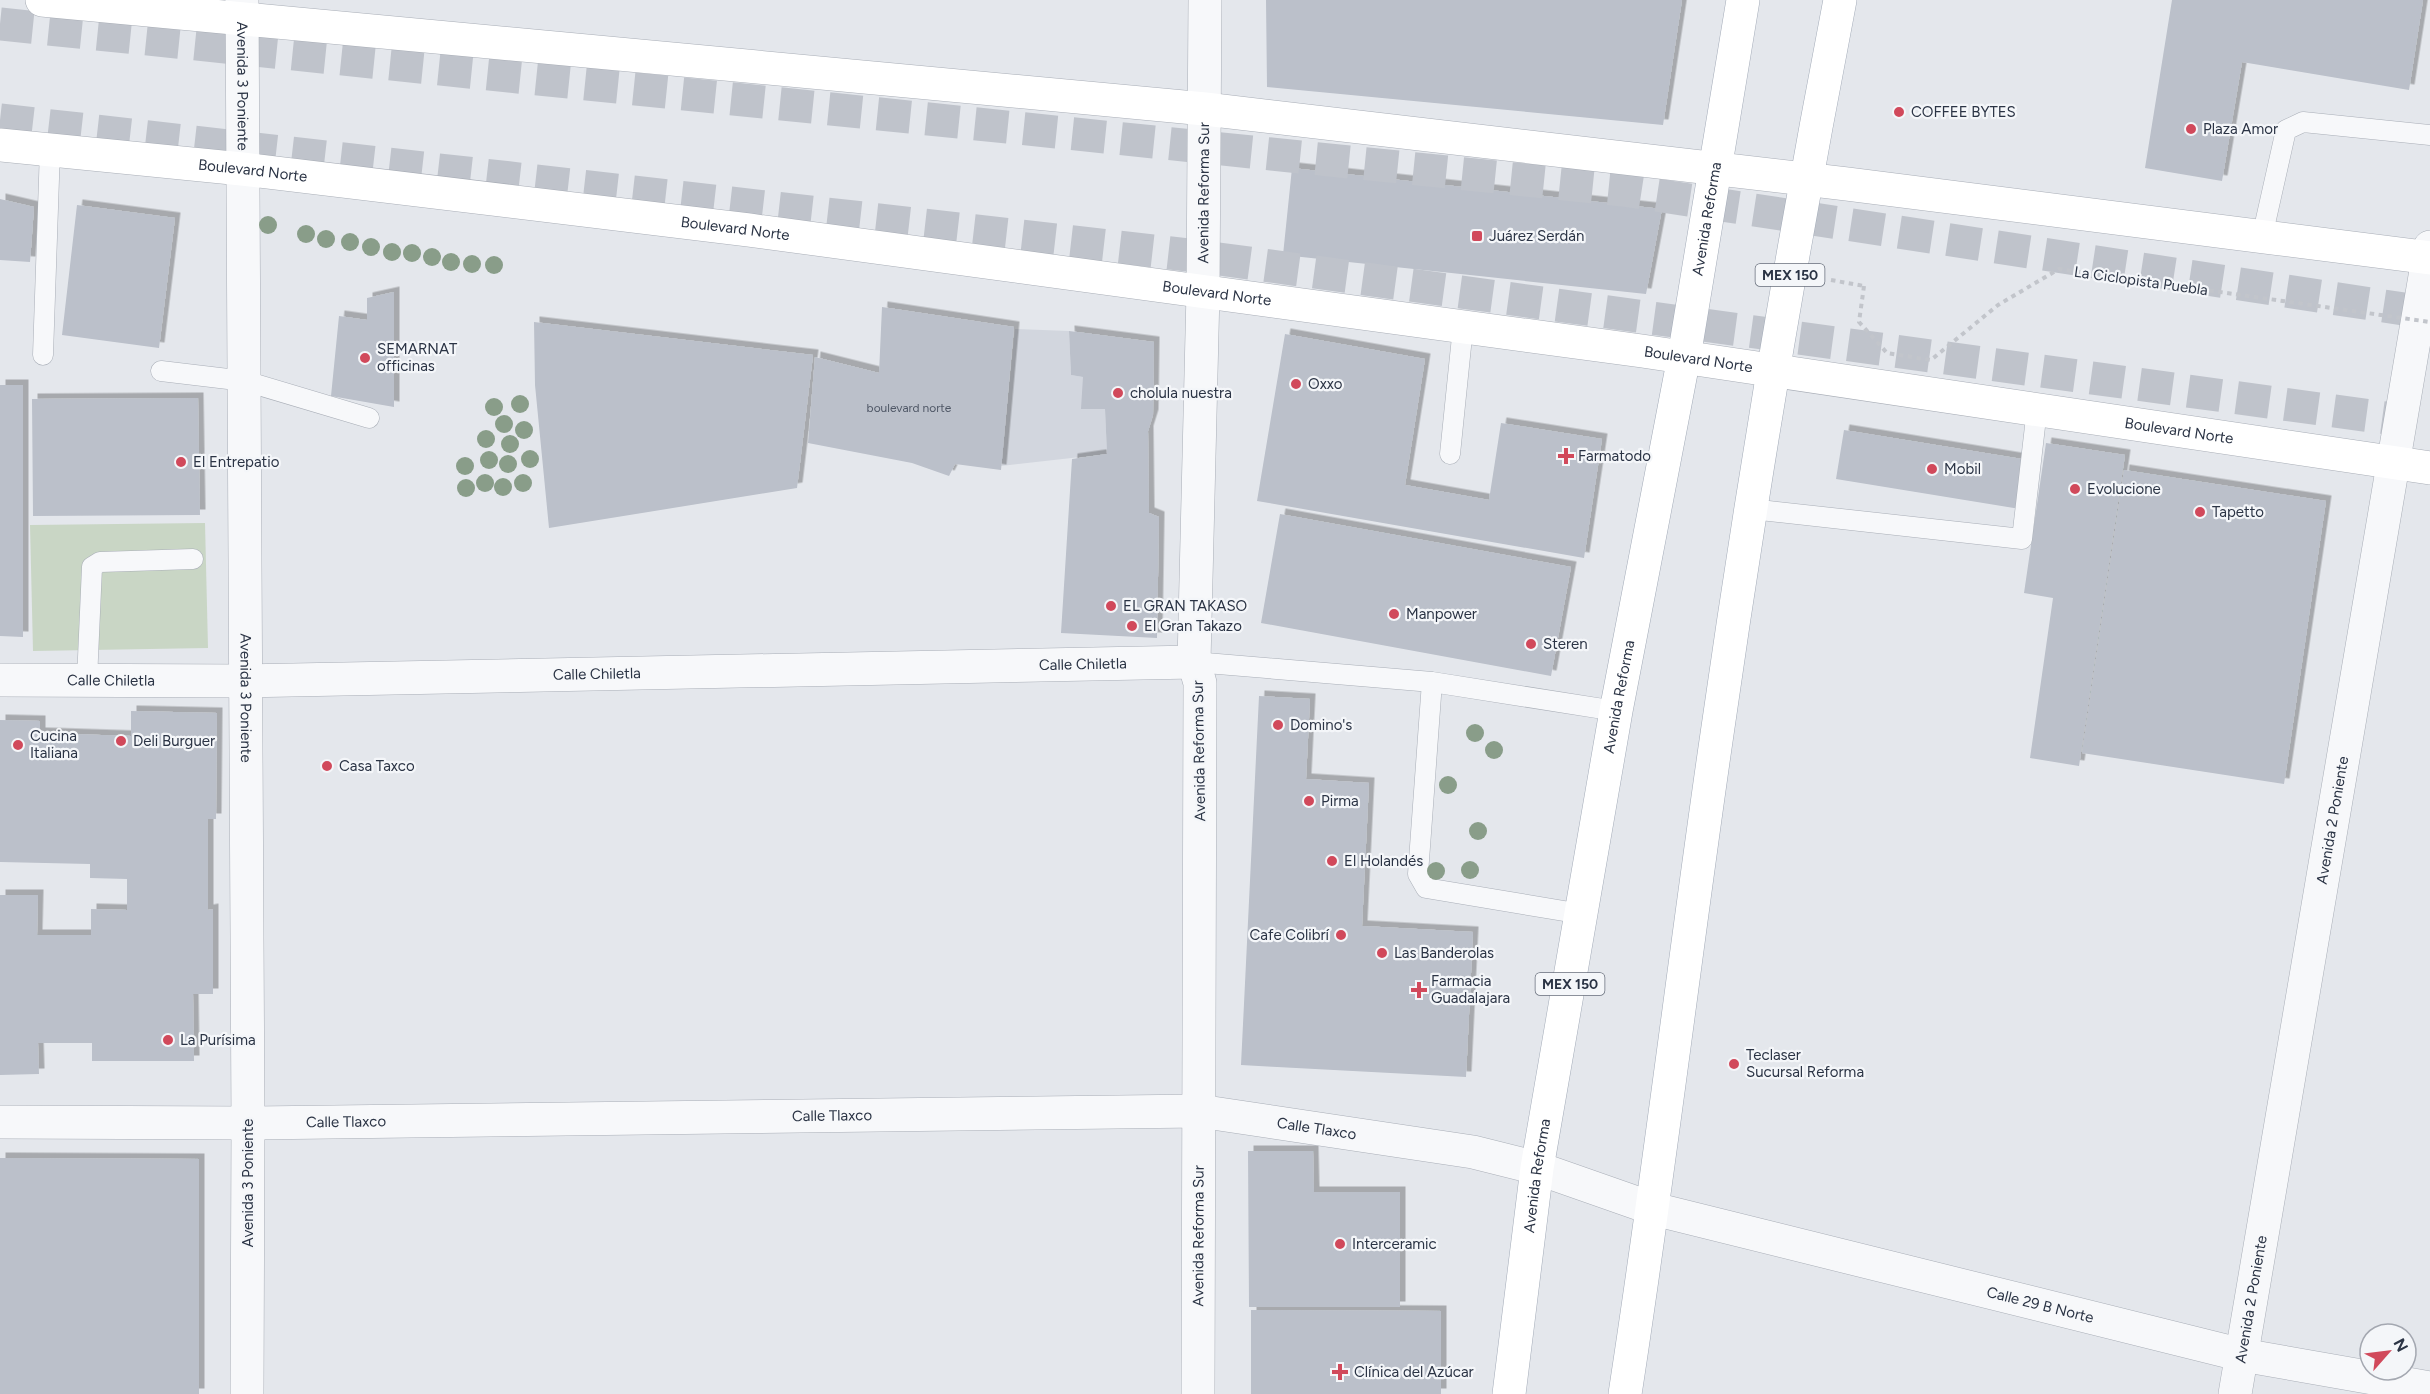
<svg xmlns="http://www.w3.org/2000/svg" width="2430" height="1394" viewBox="0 0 2430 1394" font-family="Figtree,sans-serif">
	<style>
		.built { fill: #d2d6de }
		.green { fill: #c9d6c5 }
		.building { fill: #bbc0ca; filter: url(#shadow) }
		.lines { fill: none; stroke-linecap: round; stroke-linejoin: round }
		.primary-tunnel { stroke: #bfc3cb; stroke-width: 33; stroke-dasharray: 33 16; stroke-linecap: butt }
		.service-casing { stroke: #a9aeb7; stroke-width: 21 }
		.minor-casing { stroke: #a9aeb7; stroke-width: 34 }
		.secondary-casing { stroke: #a9aeb7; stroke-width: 34 }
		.primary-casing { stroke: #a3abb8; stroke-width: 34 }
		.path { stroke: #c2c5cb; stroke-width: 4; stroke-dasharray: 4.5 4.5; stroke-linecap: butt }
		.service { stroke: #f7f8fa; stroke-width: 20 }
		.minor { stroke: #f7f8fa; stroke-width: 33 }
		.secondary { stroke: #fff; stroke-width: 33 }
		.primary { stroke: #fff; stroke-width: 33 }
		.path-bridge { stroke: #c2c5cb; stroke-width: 4; stroke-dasharray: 4.5 4.5; stroke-linecap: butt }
		.tree { fill: #899d89 }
		.poi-dot { fill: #d1495b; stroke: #f4f6f9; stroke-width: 2 }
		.labels { text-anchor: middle; stroke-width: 4.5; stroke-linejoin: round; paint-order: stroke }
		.number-label { font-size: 12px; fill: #4f5766 }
		.shield { fill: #f4f6f9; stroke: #676e7b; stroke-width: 1.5 }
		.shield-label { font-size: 14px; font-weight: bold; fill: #2b3445 }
		.street-label { font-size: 15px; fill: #2b3445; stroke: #f4f6f9 }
		.poi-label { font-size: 15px; fill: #2b3445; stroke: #f4f6f9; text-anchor: start }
	</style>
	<defs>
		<filter id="shadow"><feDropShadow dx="5.5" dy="-5.5" stdDeviation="0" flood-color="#0004"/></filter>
	</defs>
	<rect width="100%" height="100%" fill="#e4e7ec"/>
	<path class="built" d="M1015,329L1069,331L1071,375L1083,377L1105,409L1107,454L1001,466Z"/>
	<path class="green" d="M205,523L208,648L33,651L30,525Z"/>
	<path class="building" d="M1266,0H1682L1663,125L1267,87Z
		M2172,0H2423L2409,90L2242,62L2222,181L2145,168Z
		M1292,168L1662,209L1646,294L1283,255Z
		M0,199L34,207L30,262L0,260Z
		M77,205L175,218L159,348L62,335Z
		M394,292V407L331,396L339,316L367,320V298Z
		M882,307L1014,327L1001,470L955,464L949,476L912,463L808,443L815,357L879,373Z
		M534,322L813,355L797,488L549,528L535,385Z
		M1069,331L1154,342L1153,415L1148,431L1149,513L1159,517L1157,638L1061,633L1072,459L1107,454L1105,409H1081L1083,377L1071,375Z
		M1285,334L1425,359L1405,485L1489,500L1501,423L1602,439L1584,558L1257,501Z
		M0,385H23V637L0,636Z
		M198,398L200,515L33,516L32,399Z
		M1844,430L2028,460L2020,509L1836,479Z
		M2046,443L2125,455L2079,766L2030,758L2053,598L2024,593Z
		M2124,470L2326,501L2284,784L2082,753Z
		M1280,514L1571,567L1551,676L1261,623Z
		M1259,696L1310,699L1306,779L1369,783L1362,926L1473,932L1466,1077L1241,1065Z
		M131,711L217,713L216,819H208V910L213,909V994H193L194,1061H92V1043H38L39,1074L0,1075V895H38L37,935H91V909L127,910V879L90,878V864L0,862V720L40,721V733L131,736Z
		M1248,1151H1313L1314,1192H1400V1307H1249Z
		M0,1158L199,1159V1394H0Z
		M1251,1310L1441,1311V1394H1251Z"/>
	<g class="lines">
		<path class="primary-tunnel" d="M0,24L1623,190L2430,313
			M0,120L1197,256L2430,424"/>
		<g class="service-casing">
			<path id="service" d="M2262,237L2286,130L2303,122L2430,135
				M43,355L50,149
				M161,371L245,381L369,418
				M1450,454L1463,327
				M1751,509L2022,539L2037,409
				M1194,662L1432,682L1616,711
				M87,680L92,567L100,562L193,559
				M1432,682L1418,874L1426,888L1582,914"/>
		</g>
		<g class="minor-casing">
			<g id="minor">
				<path id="s1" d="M242,0L248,1123L247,1394"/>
				<path id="s2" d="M0,680L246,681L1194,662"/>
				<path id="s3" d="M0,1122L248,1123L1199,1111L1473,1152L1537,1168L1654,1209L2242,1355L2430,1388"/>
				<path id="s4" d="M1198,1394L1200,683L1194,662L1203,292L1205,0"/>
				<path id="s5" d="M2235,1394L2430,247"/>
			</g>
		</g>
		<g class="secondary-casing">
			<g id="secondary">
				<path d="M42,0L1205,109L1847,184L2430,258"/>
				<path id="s6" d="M0,145L242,169L749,230L1642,351L2430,468"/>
			</g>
		</g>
		<g class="primary-casing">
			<g id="primary">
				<path id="s7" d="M1509,1394L1537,1168L1616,711L1684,357L1743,0"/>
				<path d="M1625,1394C1659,1174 1685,954 1717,734C1752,489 1793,243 1840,0"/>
			</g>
		</g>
		<path class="path" d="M1831,280L1864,286"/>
		<use href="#service" class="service"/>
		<use href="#minor" class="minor"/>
		<use href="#secondary" class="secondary"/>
		<use href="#primary" class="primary"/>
		<path class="path-bridge" d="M1864,286L1859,322L1887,353L1931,360L1998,305L2059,269L2430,322"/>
	</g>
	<g class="tree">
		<circle cx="268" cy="225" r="9"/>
		<circle cx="306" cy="234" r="9"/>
		<circle cx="326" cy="239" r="9"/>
		<circle cx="350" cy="242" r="9"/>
		<circle cx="371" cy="247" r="9"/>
		<circle cx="392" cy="252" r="9"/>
		<circle cx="412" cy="253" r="9"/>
		<circle cx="432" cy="257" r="9"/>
		<circle cx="451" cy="262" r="9"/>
		<circle cx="472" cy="264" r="9"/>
		<circle cx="494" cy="265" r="9"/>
		<circle cx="520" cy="404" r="9"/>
		<circle cx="494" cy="407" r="9"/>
		<circle cx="504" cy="424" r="9"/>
		<circle cx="524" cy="430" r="9"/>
		<circle cx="486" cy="439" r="9"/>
		<circle cx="510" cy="444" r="9"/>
		<circle cx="530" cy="459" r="9"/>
		<circle cx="489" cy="460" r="9"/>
		<circle cx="508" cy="464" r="9"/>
		<circle cx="465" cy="466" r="9"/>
		<circle cx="485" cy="483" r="9"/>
		<circle cx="523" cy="483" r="9"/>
		<circle cx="503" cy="487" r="9"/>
		<circle cx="466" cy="488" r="9"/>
		<circle cx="1475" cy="733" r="9"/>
		<circle cx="1494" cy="750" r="9"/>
		<circle cx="1448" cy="785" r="9"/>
		<circle cx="1478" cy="831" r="9"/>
		<circle cx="1470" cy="870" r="9"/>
		<circle cx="1436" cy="871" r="9"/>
	</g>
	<g class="poi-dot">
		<circle cx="1899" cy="112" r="6"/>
		<circle cx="2191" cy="129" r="6"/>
		<rect x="1471" y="230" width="12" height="12" rx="3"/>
		<circle cx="365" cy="358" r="6"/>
		<circle cx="1296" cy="384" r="6"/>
		<circle cx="1118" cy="393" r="6"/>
		<path d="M1563 447h6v6h6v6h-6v6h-6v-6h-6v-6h6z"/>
		<circle cx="181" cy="462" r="6"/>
		<circle cx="1932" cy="469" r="6"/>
		<circle cx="2075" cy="489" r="6"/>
		<circle cx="2200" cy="512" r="6"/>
		<circle cx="1111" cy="606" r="6"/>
		<circle cx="1394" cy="614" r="6"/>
		<circle cx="1132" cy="626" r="6"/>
		<circle cx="1531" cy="644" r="6"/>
		<circle cx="1278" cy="725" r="6"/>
		<circle cx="121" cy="741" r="6"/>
		<circle cx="18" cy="745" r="6"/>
		<circle cx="327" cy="766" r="6"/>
		<circle cx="1309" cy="801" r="6"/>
		<circle cx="1332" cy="861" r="6"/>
		<circle cx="1341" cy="935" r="6"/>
		<circle cx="1382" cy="953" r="6"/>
		<path d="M1416 981h6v6h6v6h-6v6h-6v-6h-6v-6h6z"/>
		<circle cx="168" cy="1040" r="6"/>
		<circle cx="1734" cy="1064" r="6"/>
		<circle cx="1340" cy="1244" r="6"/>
		<path d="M1337 1363h6v6h6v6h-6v6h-6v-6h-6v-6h6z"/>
	</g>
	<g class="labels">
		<g class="number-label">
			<text x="909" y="412">boulevard norte</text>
		</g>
		<g class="shield">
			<rect x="1755.5" y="264" width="69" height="22" rx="4.5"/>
			<rect x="1535.5" y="973" width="69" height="22" rx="4.5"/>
		</g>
		<g class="shield-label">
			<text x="1790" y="280">MEX 150</text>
			<text x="1570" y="989">MEX 150</text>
		</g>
		<g class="street-label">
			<text dy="5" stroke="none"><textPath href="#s1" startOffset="86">Avenida 3 Poniente</textPath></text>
			<text dy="5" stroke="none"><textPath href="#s6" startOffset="254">Boulevard Norte</textPath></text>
			<text dy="5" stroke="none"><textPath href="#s4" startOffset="1202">Avenida Reforma Sur</textPath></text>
			<text dy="5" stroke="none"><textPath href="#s7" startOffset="1192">Avenida Reforma</textPath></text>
			<text dy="5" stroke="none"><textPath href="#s6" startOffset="740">Boulevard Norte</textPath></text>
			<text transform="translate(2141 281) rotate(8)" y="5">La Ciclopista Puebla</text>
			<text dy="5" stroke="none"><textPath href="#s6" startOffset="1226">Boulevard Norte</textPath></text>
			<text dy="5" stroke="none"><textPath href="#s6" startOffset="1712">Boulevard Norte</textPath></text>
			<text dy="5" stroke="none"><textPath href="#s6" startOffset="2198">Boulevard Norte</textPath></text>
			<text dy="5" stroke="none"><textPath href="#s2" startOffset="1083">Calle Chiletla</textPath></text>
			<text dy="5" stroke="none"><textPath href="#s2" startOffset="597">Calle Chiletla</textPath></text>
			<text dy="5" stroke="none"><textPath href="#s2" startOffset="111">Calle Chiletla</textPath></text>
			<text dy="5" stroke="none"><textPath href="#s7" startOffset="706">Avenida Reforma</textPath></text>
			<text dy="5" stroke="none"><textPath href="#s1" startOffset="698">Avenida 3 Poniente</textPath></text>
			<text transform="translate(1199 751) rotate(-91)" y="5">Avenida Reforma Sur</text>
			<text dy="5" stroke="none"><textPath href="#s5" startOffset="582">Avenida 2 Poniente</textPath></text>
			<text dy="5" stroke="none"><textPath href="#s3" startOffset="832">Calle Tlaxco</textPath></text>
			<text dy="5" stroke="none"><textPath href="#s3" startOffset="346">Calle Tlaxco</textPath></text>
			<text dy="5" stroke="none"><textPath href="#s3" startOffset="1318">Calle Tlaxco</textPath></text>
			<text dy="5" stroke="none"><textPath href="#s7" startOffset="220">Avenida Reforma</textPath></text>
			<text transform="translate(248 1183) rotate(-90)" y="5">Avenida 3 Poniente</text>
			<text dy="5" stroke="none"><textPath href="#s4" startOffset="158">Avenida Reforma Sur</textPath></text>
			<text dy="5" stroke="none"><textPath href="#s5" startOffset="96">Avenida 2 Poniente</textPath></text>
			<text dy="5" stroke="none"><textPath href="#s3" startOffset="2064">Calle 29 B Norte</textPath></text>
		</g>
		<g class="poi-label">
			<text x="1911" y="117">COFFEE BYTES</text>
			<text x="2203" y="134">Plaza Amor</text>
			<text x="1489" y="241">Juárez Serdán</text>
			<text x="377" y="354">SEMARNAT<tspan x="377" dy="17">officinas</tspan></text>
			<text x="1308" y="389">Oxxo</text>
			<text x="1130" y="398">cholula nuestra</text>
			<text x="1578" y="461">Farmatodo</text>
			<text x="193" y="467">El Entrepatio</text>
			<text x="1944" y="474">Mobil</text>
			<text x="2087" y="494">Evolucione</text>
			<text x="2212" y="517">Tapetto</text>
			<text x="1123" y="611">EL GRAN TAKASO</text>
			<text x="1406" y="619">Manpower</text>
			<text x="1144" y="631">El Gran Takazo</text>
			<text x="1543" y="649">Steren</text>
			<text x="1290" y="730">Domino's</text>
			<text x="30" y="741">Cucina<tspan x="30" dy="17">Italiana</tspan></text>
			<text x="133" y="746">Deli Burguer</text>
			<text x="339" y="771">Casa Taxco</text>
			<text x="1321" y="806">Pirma</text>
			<text x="1344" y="866">El Holandés</text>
			<text x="1329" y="940" text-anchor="end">Cafe Colibrí</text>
			<text x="1394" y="958">Las Banderolas</text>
			<text x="1431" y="986">Farmacia<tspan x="1431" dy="17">Guadalajara</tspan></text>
			<text x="180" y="1045">La Purísima</text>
			<text x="1746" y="1060">Teclaser<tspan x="1746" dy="17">Sucursal Reforma</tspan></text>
			<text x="1352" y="1249">Interceramic</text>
			<text x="1354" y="1377">Clínica del Azúcar</text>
		</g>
	</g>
	<g transform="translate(2388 1352) rotate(62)"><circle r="28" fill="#f4f6f9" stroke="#a4a8b1" stroke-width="1.5"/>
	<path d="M0-4.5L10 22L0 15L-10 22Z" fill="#d1495b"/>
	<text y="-9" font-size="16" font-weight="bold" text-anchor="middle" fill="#2b3445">N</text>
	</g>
</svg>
